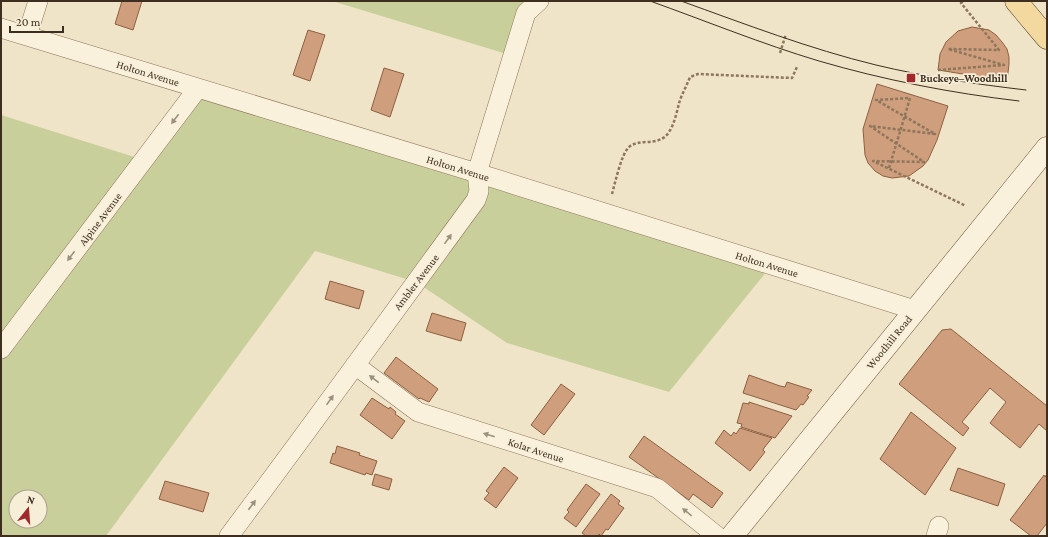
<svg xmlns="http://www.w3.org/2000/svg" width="1048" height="537" viewBox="0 0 1048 537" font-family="'Crimson Pro',serif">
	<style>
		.green { fill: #c9cf9b; fill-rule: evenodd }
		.building { fill: #cf9f7d; stroke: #8d5f41 }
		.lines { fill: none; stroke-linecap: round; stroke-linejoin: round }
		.minor-casing { stroke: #8d765c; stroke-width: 20 }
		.secondary-casing { stroke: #6f573f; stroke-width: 23 }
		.primary-casing { stroke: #5b4430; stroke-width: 23 }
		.path { stroke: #8d765c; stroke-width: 2.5; stroke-dasharray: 3 2; stroke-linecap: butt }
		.minor { stroke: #faf1dc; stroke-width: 19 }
		.secondary { stroke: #faf1dc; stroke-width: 22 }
		.primary { stroke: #f3d9a0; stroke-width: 22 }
		.tram { stroke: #3d2e20; stroke-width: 1 }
		.oneway { fill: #9c907e }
		.poi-dot { fill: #9e2a2b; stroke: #f7eed8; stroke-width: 1.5 }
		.labels { text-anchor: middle; stroke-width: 3.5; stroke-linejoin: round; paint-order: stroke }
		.street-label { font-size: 11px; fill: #3d2e20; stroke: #f7eed8 }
		.poi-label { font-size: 11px; font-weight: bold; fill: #3d2e20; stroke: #f7eed8; text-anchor: start }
	</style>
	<rect width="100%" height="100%" fill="#f0e4c8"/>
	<path class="green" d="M332,1H539L513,56Z
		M198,88L771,266L669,392L507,343L416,282L315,251L106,536H1V115L144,160ZM16,497H40V521H16Z"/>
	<path class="building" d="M122,1H142L133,30L115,24Z
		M972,27L989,30L996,35L1002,42L1007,49L1009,57V64L1007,81L938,70L940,54L946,42L958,31Z
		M308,30L325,35L310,81L293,75Z
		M384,68L404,74L390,117L371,110Z
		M877,84L948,106L937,140L928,160L923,166L909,176L892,178L883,176L875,171L868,163L865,155L863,129Z
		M330,281L364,291L359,309L325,299Z
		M432,313L466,323L461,341L426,331Z
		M951,329L1047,406V431L1039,424L1020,448L990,423L1006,402L990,388L962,422L969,428L963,436L899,384L942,330Z
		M396,357L438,389L429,402L420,398L419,399L384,373Z
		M749,375L780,386L785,387L787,382L812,390L807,396L809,397L803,405L801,404L796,410L743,393Z
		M561,384L575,394L544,435L531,425Z
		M372,398L389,409L390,407L396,412L395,414L405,421L392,439L360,415Z
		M749,402L792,416L775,438L741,427L742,424L737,423L743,403L749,404Z
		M911,412L956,448L925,495L880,459Z
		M740,428L772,438L764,448L763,450L765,452L750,471L715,443L724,430L731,436L734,432L736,434Z
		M644,436L723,493L712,508L693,494L689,500L629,457Z
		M337,446L360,453L359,455L377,461L372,475L366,473L365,475L330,463L333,453L335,454Z
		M504,467L518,478L496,508L484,499L489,493L486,491Z
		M958,468L1005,484L998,506L950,490Z
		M375,474L392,479L389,490L372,485Z
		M1047,474V523L1037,536H1031L1010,520L1044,475L1045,477Z
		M165,481L209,493L203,512L159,499Z
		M586,484L600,494L576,527L564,518L569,512L567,510Z
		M611,494L620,501L618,504L624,508L608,530L606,529L601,536L599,534L598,536H586L582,533Z"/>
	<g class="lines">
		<g class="minor-casing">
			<path id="minor" d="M1,28L477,173L915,310
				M27,36L38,1
				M1,349L198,88
				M355,365L418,412L657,488L717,536
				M229,536C312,425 394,312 476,200L479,191L477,173L526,13L539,1
				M936,536L939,526"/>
		</g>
		<g class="secondary-casing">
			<path id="secondary" d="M732,536L1047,148"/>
		</g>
		<g class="primary-casing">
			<path id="primary" d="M1016,1L1047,38"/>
		</g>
		<path class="path" d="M780,53L786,34
			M938,70L1004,65L948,49L999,50L961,3L964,1
			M889,168C896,145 903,122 910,98L876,100L935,134L870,126L924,162L873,161L966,206
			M612,194C615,183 621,156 628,148C638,137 659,148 669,132C675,123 677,110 680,100C683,92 687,85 690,77L698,74L792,78L797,67"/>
		<use href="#minor" class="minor"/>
		<use href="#secondary" class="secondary"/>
		<use href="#primary" class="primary"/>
		<path class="tram" d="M650,1C706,21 762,44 819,61C884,80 951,93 1019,101
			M681,1C745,24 810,49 876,65C926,77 975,84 1026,90"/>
	</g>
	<defs><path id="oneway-solid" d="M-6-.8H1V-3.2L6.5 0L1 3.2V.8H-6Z"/></defs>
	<g class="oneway">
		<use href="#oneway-solid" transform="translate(175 119) rotate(127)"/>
		<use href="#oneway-solid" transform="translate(448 239) rotate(-54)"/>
		<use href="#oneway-solid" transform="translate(71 256) rotate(127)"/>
		<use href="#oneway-solid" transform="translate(374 379) rotate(-143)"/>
		<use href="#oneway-solid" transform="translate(330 400) rotate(-55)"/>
		<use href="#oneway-solid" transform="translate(489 435) rotate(-162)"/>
		<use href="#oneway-solid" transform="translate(252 505) rotate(-53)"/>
		<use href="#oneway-solid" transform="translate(687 512) rotate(-141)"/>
	</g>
	<rect class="poi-dot" x="906" y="73" width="10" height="10" rx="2"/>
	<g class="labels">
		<g class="street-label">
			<text transform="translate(148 73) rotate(17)" y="4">Holton Avenue</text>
			<text transform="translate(458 168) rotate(17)" y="4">Holton Avenue</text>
			<text transform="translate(100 219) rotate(-53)" y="4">Alpine Avenue</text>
			<text transform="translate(767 264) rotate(17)" y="4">Holton Avenue</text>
			<text transform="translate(416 282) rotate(-53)" y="4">Ambler Avenue</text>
			<text transform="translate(889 342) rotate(-51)" y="4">Woodhill Road</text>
			<text transform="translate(536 450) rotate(18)" y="4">Kolar Avenue</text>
		</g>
		<g class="poi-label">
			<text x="920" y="82">Buckeye–Woodhill</text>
		</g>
	</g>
	<rect width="1048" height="537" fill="none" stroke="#3d2e20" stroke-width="4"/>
	<g transform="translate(28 509) rotate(17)"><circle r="19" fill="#f7eed8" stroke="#ada18e"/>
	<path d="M0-3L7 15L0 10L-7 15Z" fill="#9e2a2b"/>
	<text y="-6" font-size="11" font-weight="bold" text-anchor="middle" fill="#3d2e20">N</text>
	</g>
	<path d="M10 26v6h53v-6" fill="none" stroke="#3d2e20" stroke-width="2"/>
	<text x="16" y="26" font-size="12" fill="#3d2e20" stroke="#f7eed8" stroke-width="3" paint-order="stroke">20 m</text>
</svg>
